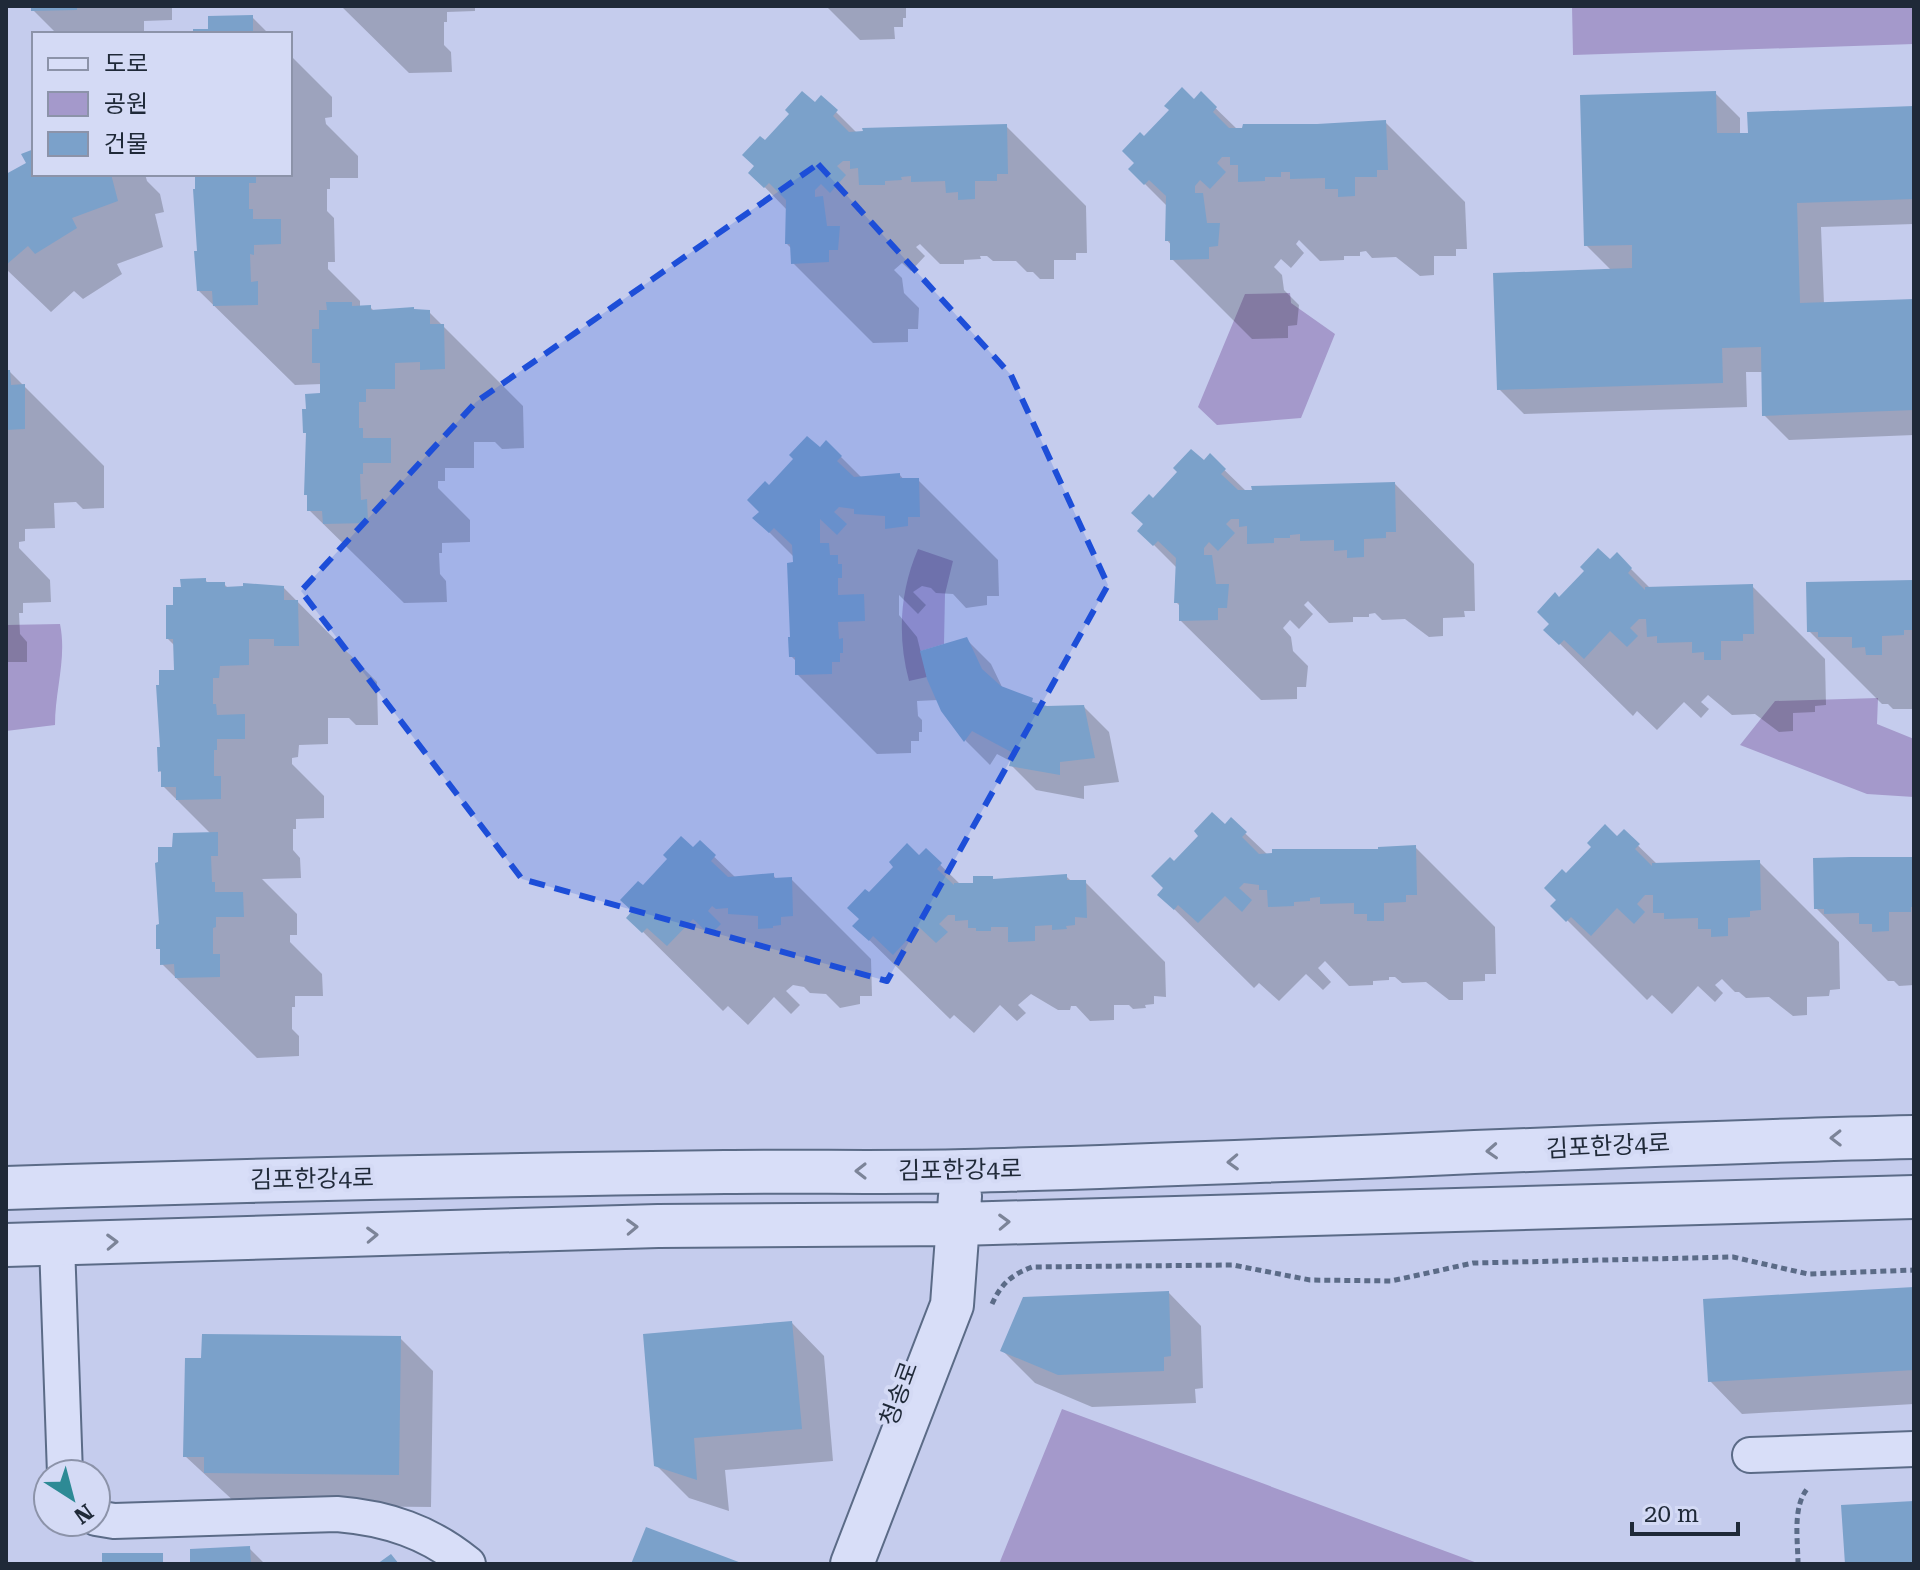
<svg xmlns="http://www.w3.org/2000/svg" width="1920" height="1570" viewBox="0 0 1920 1570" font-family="'Roboto Serif','Noto Sans KR',serif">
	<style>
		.green { fill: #a499cb }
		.shadow { fill: #0003 }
		.building { fill: #7ba1ca }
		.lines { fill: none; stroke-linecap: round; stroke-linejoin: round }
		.minor-casing { stroke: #5b6b87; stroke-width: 38 }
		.tertiary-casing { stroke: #5b6b87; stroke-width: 46 }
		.path { stroke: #5b6b87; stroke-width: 5; stroke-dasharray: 6 4; stroke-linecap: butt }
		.minor { stroke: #d8def8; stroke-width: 34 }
		.tertiary { stroke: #d8def8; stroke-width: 42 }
		.oneway { stroke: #7c8498 }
		.marked { fill: #1d4ed8; fill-opacity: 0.2; stroke: #1d4ed8; stroke-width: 6; stroke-dasharray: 16 10; stroke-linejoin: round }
		.labels { text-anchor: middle; stroke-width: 8; stroke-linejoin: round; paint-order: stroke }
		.street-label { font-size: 24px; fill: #1f2938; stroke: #d4daf5 }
	</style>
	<rect width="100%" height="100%" fill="#c5cced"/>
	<path class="green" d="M1572,6H1914V44L1573,55Z
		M1290,293L1291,303L1335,334L1301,418L1217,425L1198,407L1245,294Z
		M918,549L953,561L945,594L944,644L921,651L927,677L909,681C897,636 900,591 918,549Z
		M60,624C67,658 55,690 55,725L6,731V625Z
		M1878,698L1877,724L1914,739V797L1867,794L1740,745L1775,701Z
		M1062,1409L1480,1564H999Z"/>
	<path class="shadow" d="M29,6H172V20L144,21V31H141V34H57Z
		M341,6H475V11L447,12V22H444V45L451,52L452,72L409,73Z
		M826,6H906V18H903V27H894L895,39L860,40Z
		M252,17L269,34H195L210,31Z
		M290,55L332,97V117L325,118L326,124L358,156V178H330V189H327V211L334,218L335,262H328V269L360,301V308L370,307L375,312H429L523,406L524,448L502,449L495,442H474V468H445V481H438V488L470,520V542L442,543V553H439L440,574L446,581L447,602L404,603L309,510V498L306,494L322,384L295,385L199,291L212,174H290Z
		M1715,93L1740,118V135L1914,108V224L1821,227L1824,304L1914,301V435L1789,440L1764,415L1763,372H1746L1747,407L1524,414L1499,389L1612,271L1586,245Z
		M1201,94L1238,130L1385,122L1465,202L1467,249H1456V256H1434V275L1420,276L1396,257L1372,258L1366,251L1360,252V256H1344V260L1320,261L1299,240L1296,244L1304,253L1291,268L1281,259L1274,267L1282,275L1284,290L1299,305L1297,325L1288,326V338L1252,339L1172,259V246L1167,240L1168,207L1130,169L1136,163L1144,139Z
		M815,105L836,112L858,134L1006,126L1086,206L1087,253H1076V260H1054V279H1040L1033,272H1027L1016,261H993L987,256H980L981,259L964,260V264H940L920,244L916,247L925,256L911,271L902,263L894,270L902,278L904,293L919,308L918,329H908V342L873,343L793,263L792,249L787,244L788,211L751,173L757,167L765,143Z
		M34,151V174H145L147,181L160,194L164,212L155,214L163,247L117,264L122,274L83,299L74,291L51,312L6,269V177L28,163Z
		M6,371L10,372L104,466V508L83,509L76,502L54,503L55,528L25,529V541L19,542V548L50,580L51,602L23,603V613H19L20,634L27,642V662H6Z
		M820,450L841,457L862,478L900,475L904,480H918L998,560L999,596H987V605L966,608L953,594L936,593L931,588L922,586L913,592L926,605L918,614L899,595V615L917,637L921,653L966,639L991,664L1003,689L1046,708L1084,707L1109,732L1119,782L1084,786V799L1036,790L1011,765L1012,762L997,754L990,765L966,741L938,700L917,701L918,716L922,720V732H919V741H911V753L877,754L797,674V662L791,656L794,557L755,518L762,512L769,488Z
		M1210,456L1247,492L1395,484L1474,564L1475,611H1464L1465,617L1443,618V636L1429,637L1405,619L1382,620L1375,613L1369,614V617H1353V622L1329,623L1308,601L1304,605L1313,614L1299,629L1290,620L1283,628L1291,637L1293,651L1308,666L1306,687H1297V699L1261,700L1181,621V607L1176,602L1177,568L1140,531L1145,525L1153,500Z
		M1617,555L1651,589L1752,586L1825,659L1826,705L1815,706V712L1793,713V731L1779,732L1755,714L1732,715L1708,695L1701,702L1709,709L1701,718L1684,702L1657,730L1637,711L1633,716L1546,630L1552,624L1559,600Z
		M205,580L209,584H224L229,589L283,587L377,682L378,725H356L349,718H328V744L299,745L298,757L292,758V764L324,796V818L296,819V829H293V850L300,858L301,878L262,879L297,914V935H290V942L322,974L323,996H295V1007H292V1029L299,1036V1056L257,1058L162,964L161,926L174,849L211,834L163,786V774L160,771L176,672L175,646L168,639L175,607L183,589Z
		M1914,581V709H1893L1888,704H1882L1809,631Z
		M1231,820L1268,855L1415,847L1495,927L1496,974H1485V981L1463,982V1000H1449L1426,982L1402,983L1395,977H1389V980L1373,981V985L1349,986L1325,961L1318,968L1331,982L1323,990L1306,974L1279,1001L1259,983L1254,988L1160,895L1174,864Z
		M1624,832L1658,865L1759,862L1839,942L1840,989L1830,990L1829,996L1807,997V1015L1793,1016L1769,997L1746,998L1739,992H1735L1722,979L1715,985L1723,993L1715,1002L1698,986L1672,1014L1652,995L1647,1000L1553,906L1559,900L1566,876Z
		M700,843L736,878L773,875L777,880L791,879L871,959L872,996H860V1004L840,1008L826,994L810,993L804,987L793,985L786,991L800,1005L791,1014L774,997L748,1025L728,1006L723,1011L629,918L643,887Z
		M926,851L961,885H975L992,878L995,881L1066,876L1072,882H1085L1165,962L1166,997L1154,996V1004L1145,1005L1146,1008L1133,1009L1129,1005H1114V1020L1090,1021L1076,1006H1071L1070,1010H1058L1031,994L1018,1005L1026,1013L1017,1021L1000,1005L974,1033L954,1015L950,1019L855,926L861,919L869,895Z
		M1914,858V985L1899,986L1894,981H1888L1816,908Z
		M1914,1289V1404L1742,1414L1710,1381Z
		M1169,1293L1201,1326L1203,1388L1195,1389L1196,1403L1092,1407L1035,1383L1003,1351Z
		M792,1323L824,1356L833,1461L725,1470L729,1511L689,1498L656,1465Z
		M400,1338L433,1371L431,1507L238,1505L185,1456Z
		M249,1548L265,1564H192Z"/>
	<path class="building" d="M31,6H77V10L31,11Z
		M253,15V34H193V29H208V16Z
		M1182,87L1194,99L1201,91L1217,107L1213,112L1229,128H1242L1243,124H1317L1386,120L1388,170H1377V177H1355V196L1338,197V189H1325V178L1290,179V172H1281V177H1265V181L1238,182V165H1230V157H1222L1217,163L1226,172L1210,189L1200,180L1195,186V193H1203L1207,223H1220L1218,246L1209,247V259L1170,260V241H1165L1166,196L1149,180L1144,185L1128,169L1134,163L1122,151L1140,132L1144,136L1169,110L1164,106Z
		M802,91L815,102L821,95L838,110L833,116L849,132L863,131L862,128L1007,124L1008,174H997V181H975V199L958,200V192L946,193L945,181L911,182V176L901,177L902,180L885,181V185H859L858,168L850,169V161H843L837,166L846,175L830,193L821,184L815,190V197L823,196L827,226H840L838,250H829V262L791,264L790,244H785L786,200L769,183L764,188L748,173L754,166L742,155L760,136L765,140L789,114L785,110Z
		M1716,91L1717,133H1748L1747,112L1914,106V199L1797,203L1800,303L1914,299V410L1762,416L1761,347L1722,348L1723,383L1497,390L1493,273L1632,268V245L1584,246L1580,95Z
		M34,149V174H111L118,201L72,218L77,228L35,254L28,246L6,265V174L26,163L21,154Z
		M195,174H256V183H249V209H253V219H281V244L254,245V255L250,254L251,282L258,281V305L213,306L212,291H197L194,251H197L193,189H195Z
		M326,302H352V306L371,305V310L414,307V309L430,310V324H444L445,369L420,370V362L395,363V389H366V402H359V428H363V438H391V463H363V474H360L361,500L367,499L368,523L323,524L322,511H307V495H304L306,433H303L302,409H306L305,394L320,393V363H312V329H319V310H327Z
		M6,370H10L11,385L25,384V429L6,430Z
		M807,436L820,447L826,440L842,456L837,461L854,477L900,473V478H919L920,517H908V526L885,529V516L854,514V509L839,507L834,512L847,524L837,535L820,519V543H829L830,555H838V564H842V578H838V595L864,594L865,621L838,622L839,639L843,638V653H840V662H832V674L795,675V657H789L788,637H790L787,563L793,562L792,545L774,528L769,533L752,518L759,512L747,500L765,481L769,485L793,459L789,455Z
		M1191,449L1204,460L1210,453L1226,469L1221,474L1238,490H1252L1251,486L1395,482L1396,532H1386V538L1364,539V557L1347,558V550L1334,551V540L1300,541V534L1290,535V538H1274V543L1247,544V526L1239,527V519H1231L1226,524L1235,533L1218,551L1209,542L1204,548V555H1212L1216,584H1229L1227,608H1218V620L1179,621V603H1174L1176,558L1158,541L1153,546L1137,531L1143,524L1131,513L1149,494L1153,498L1177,472L1173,468Z
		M1598,548L1610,559L1617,552L1632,568L1628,573L1645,590V587L1753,584L1754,634H1743V641H1721V660H1704V652L1692,653V642L1657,643V636L1647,637L1646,619H1639L1630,628L1638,636L1627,647L1610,631L1584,659L1564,640L1559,645L1543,630L1549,624L1537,612L1555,592L1559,597L1584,571L1580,567Z
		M206,578V582H225V587L243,586V583L284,586V600H298L299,646H274V639H249V665L220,666L219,678H213V704H216L217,715L245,714V739H217V750H214V776H221V799L176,800V787H161V771L158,772L157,747H160L156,685H159V670H174L173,639H166V605H173V587H181L180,579Z
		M1914,580V630H1904V635L1882,636V655H1866L1865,647L1852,648V637H1818V632H1807L1806,582Z
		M967,637L982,669L1001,686L1033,698L1032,702L1047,706L1084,705L1095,758L1060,762V775L1009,766L1013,753L972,731L964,742L941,711L927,679L920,651Z
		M1212,812L1225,824L1231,817L1247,832L1242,837L1259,854L1272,853V849H1378V847L1416,845L1417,895H1406V902L1384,903V921H1367V914H1354V903L1320,904V897L1310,898V901L1294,902V906L1268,907L1267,890H1259V885L1244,883L1239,888L1252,900L1242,912L1225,896L1198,923L1178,905L1174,910L1157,895L1163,888L1151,876L1170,857L1174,861L1198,836L1194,831Z
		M1605,824L1617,836L1624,829L1640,844L1635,849L1652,866V863L1760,860L1761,910L1750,911V917L1728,918V936L1711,937V929H1698V918L1664,919V913H1653V895H1645L1637,904L1645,912L1634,924L1617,908L1591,936L1571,917L1566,922L1550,906L1556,900L1544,888L1562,869L1566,873L1591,847L1587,843Z
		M218,832V856H211L212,882H215V892H243L244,917H216V927L213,928V954H220V977L175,978L174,964L160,965V949H156V925L159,924L155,863L158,862V847H172L173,833Z
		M681,836L693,847L700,840L716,855L711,861L728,877L774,873V878L792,877L793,916L781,917V925L773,926V928L758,929V916L728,914V908L716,909L712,906L708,911L721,924L710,935L693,919L667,946L647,928L642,933L626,918L632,911L620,900L638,881L643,885L667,859L663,855Z
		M907,843L919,855L926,848L942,863L937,869L954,885V883H973V876H993V879L1067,874V880H1086L1087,918L1075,917V925L1066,926L1067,929L1052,930V925L1035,926V941L1008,942V927H991V931H976V928H968V920L955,921V915H948L939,924L948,932L936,943L919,927L893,955L873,936L869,941L852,926L859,919L847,908L865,889L869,892L893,867L889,862Z
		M1851,857H1914V907H1911V912H1889V931L1872,932V924H1859V913L1824,914V909H1814L1813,858Z
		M1914,1287V1370L1708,1382L1703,1299Z
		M1169,1291L1171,1356L1164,1357V1371L1058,1375L1000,1351L1023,1297Z
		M792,1321L802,1429L694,1438L697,1480L654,1466L643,1334Z
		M202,1334L401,1336L399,1475L204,1473V1457H183L185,1358H201Z
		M1914,1501V1564H1845L1841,1505Z
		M646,1527L744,1564H631Z
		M250,1546L251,1564H190V1549Z
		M102,1553H163V1564H102Z
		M391,1554L399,1564H377Z"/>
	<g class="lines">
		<g class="minor-casing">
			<path id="minor" d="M57,1244L65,1474
				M1750,1455L1914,1449
				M96,1518L114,1521L337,1514C387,1518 429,1532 468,1564"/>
		</g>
		<g class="tertiary-casing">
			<path id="tertiary" d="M6,1188C246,1180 485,1175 725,1172C805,1171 885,1173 965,1171C1282,1163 1598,1144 1914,1137
				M6,1245L658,1226L959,1224L1914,1197
				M852,1564L952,1305L960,1196"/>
		</g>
		<path class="path" d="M992,1304C1001,1284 1011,1275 1032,1267L1233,1265L1310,1280L1391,1281L1473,1263L1733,1257L1808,1274L1914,1270
			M1798,1564C1798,1541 1792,1506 1808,1488"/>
		<use href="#minor" class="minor"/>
		<use href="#tertiary" class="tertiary"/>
	</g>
	<defs><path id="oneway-chevron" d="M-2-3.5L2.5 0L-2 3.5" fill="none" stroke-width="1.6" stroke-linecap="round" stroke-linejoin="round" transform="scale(2)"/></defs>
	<g class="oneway">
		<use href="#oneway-chevron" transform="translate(1836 1138) rotate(179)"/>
		<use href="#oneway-chevron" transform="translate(1492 1151) rotate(177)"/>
		<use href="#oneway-chevron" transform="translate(1233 1162) rotate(178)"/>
		<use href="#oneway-chevron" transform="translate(861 1171) rotate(180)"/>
		<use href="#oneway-chevron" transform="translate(1004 1222) rotate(-2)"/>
		<use href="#oneway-chevron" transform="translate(632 1227) rotate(-2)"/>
		<use href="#oneway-chevron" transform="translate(372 1235) rotate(-2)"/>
		<use href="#oneway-chevron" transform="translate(112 1242) rotate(-2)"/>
	</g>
	<path class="marked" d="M818,164L1011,375L1108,585L887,981L522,879L301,591L476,402Z"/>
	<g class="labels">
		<g class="street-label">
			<text transform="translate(1608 1146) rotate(-3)" y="8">김포한강4로</text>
			<text transform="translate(960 1170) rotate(-1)" y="8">김포한강4로</text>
			<text transform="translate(312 1179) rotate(-1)" y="8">김포한강4로</text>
			<text transform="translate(899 1394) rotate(-70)" y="8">청송로</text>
		</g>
	</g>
	<rect width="1920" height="1570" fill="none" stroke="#1f2938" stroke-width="16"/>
	<rect x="32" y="32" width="260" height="144" fill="#d4daf5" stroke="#8c93a9" stroke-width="2"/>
	<rect x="48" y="58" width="40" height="12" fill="#d8def8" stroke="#8c93a9" stroke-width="2"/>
	<text x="104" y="72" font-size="24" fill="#1f2938">도로</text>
	<rect x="48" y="92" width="40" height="24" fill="#a499cb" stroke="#8c93a9" stroke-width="2"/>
	<text x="104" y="112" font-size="24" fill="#1f2938">공원</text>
	<rect x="48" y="132" width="40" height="24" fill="#7ba1ca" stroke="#8c93a9" stroke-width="2"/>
	<text x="104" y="152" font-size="24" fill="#1f2938">건물</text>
	<g transform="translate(72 1498) rotate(144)"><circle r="38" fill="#d4daf5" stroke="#8c93a9" stroke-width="2"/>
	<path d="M0-6L14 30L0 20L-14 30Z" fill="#2d8a95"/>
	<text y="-12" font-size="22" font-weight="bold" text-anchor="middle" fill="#1f2938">N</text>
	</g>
	<path d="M1632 1522v12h106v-12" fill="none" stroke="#1f2938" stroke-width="4"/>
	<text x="1644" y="1522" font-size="24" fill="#1f2938" stroke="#d4daf5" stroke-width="6" paint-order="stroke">20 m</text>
</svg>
